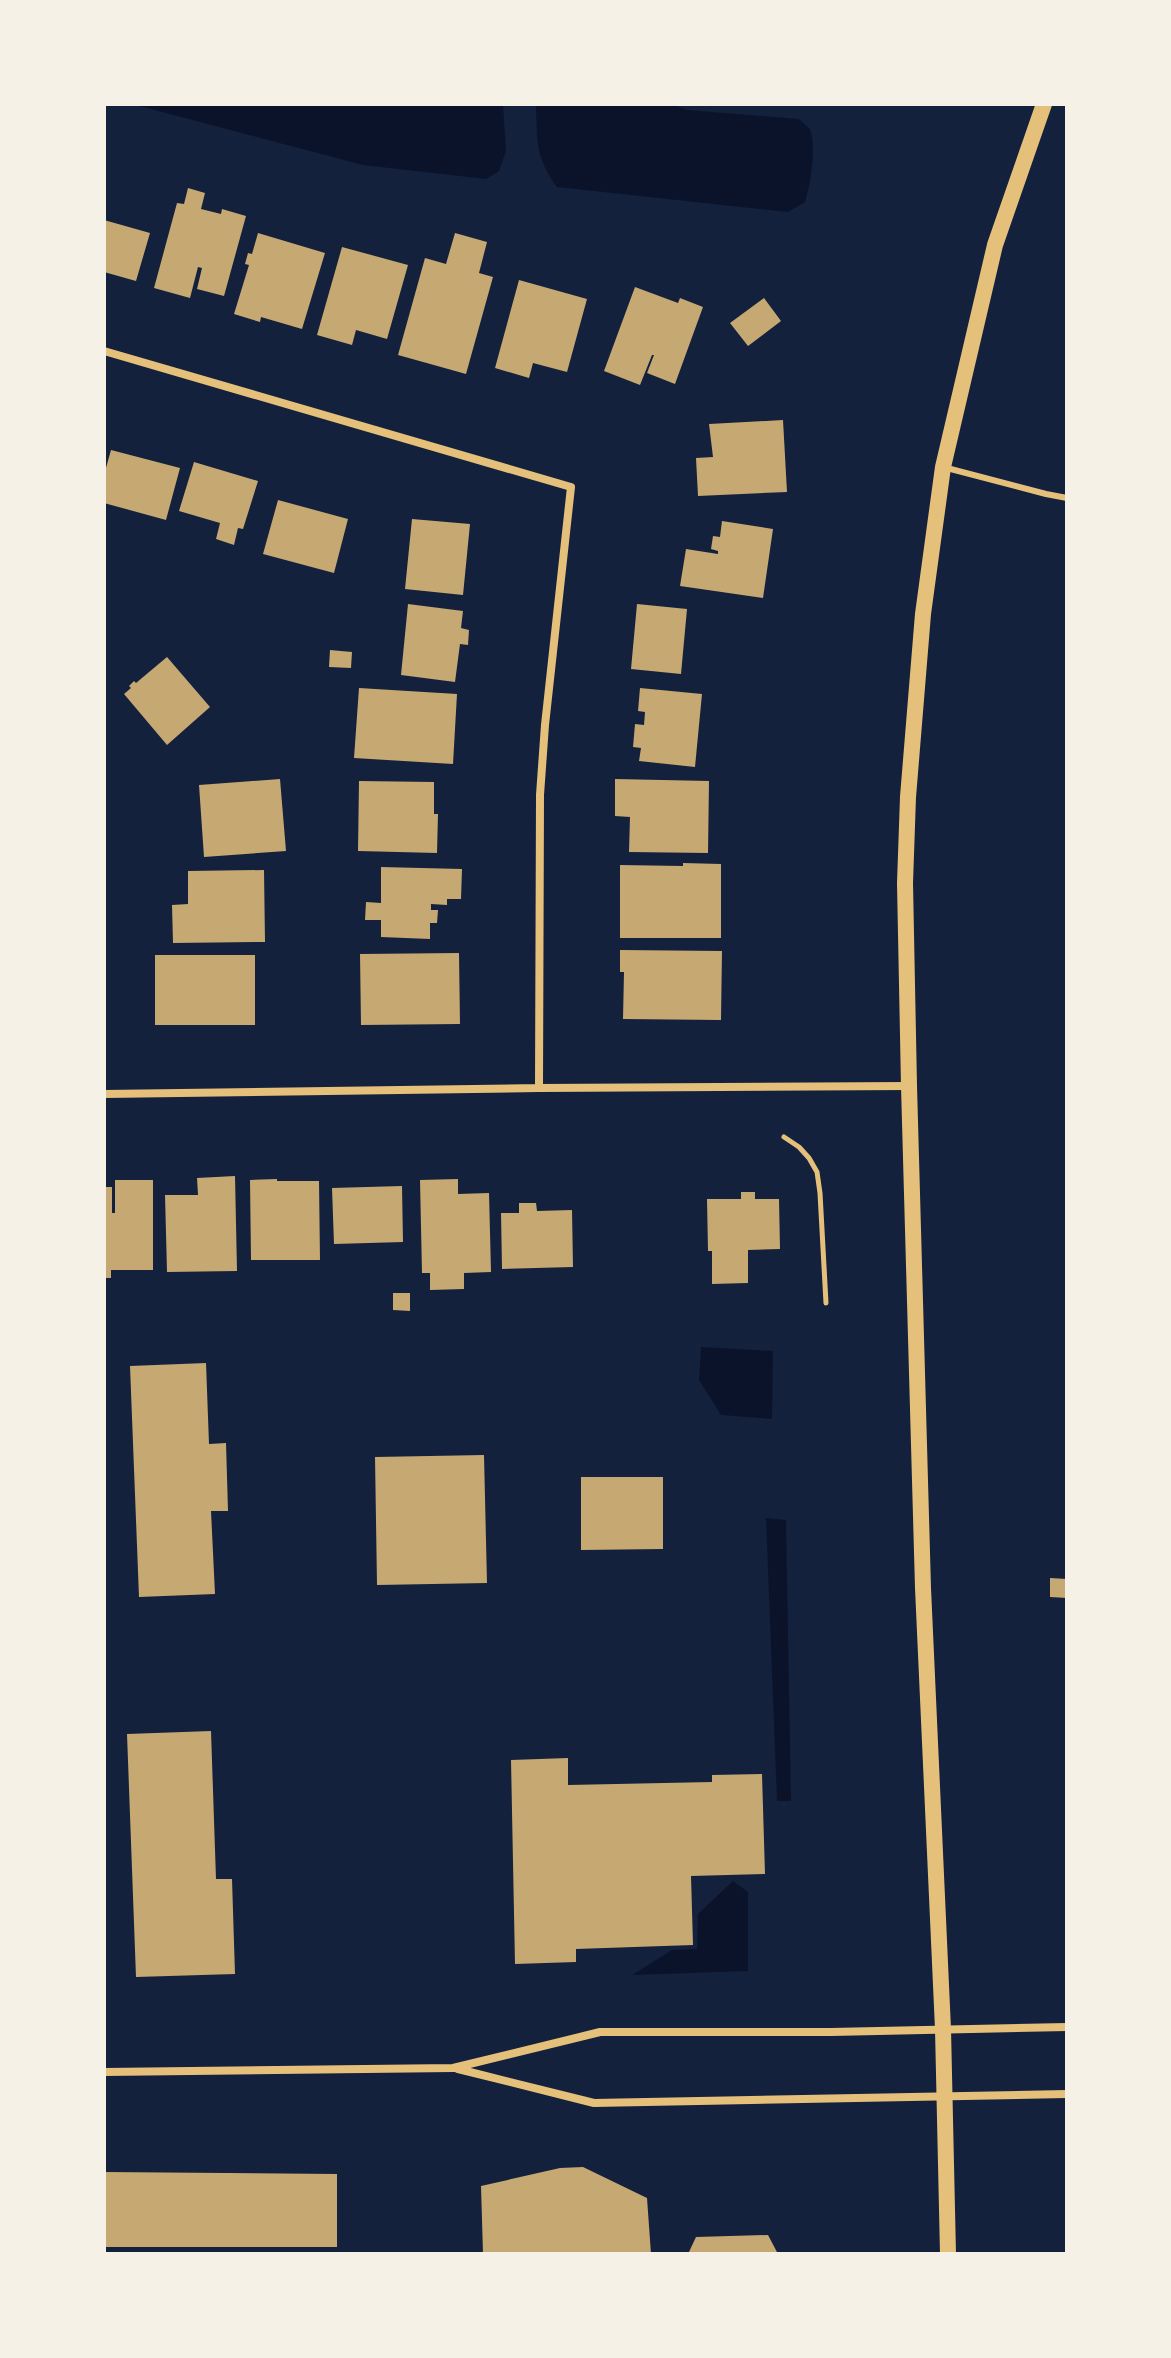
<svg xmlns="http://www.w3.org/2000/svg" width="1171" height="2358" viewBox="0 0 1171 2358" font-family="'Alegreya Sans',sans-serif">
	<style>
		.water { fill: #0b132b }
		.building { fill: #c6a872 }
		.lines { fill: none; stroke-linecap: round; stroke-linejoin: round }
		.path { stroke: #e5c07b; stroke-width: 5 }
		.service { stroke: #e5c07b; stroke-width: 6 }
		.minor { stroke: #e5c07b; stroke-width: 8 }
		.secondary { stroke: #e5c07b; stroke-width: 16 }
	</style>
	<rect width="100%" height="100%" fill="#14213d"/>
	<path class="water" d="M132,104H503L506,151L499,171L486,179L363,165Z
		M536,104H672L687,110L799,119C802,122 806,125 809,128C818,143 810,186 805,202L788,212L557,187C535,157 537,139 536,104Z
		M701,1347L773,1351L772,1419L721,1415L699,1380Z
		M766,1518L786,1520L791,1801H777Z
		M733,1881L748,1892V1971L632,1975L672,1950L697,1949L698,1914Z"/>
	<path class="building" d="M188,188L205,193L201,209L221,214L222,209L246,216L224,296L197,289L202,268L198,267L190,298L154,288L177,203L184,204Z
		M104,220L150,233L136,281L104,272Z
		M258,233L325,253L302,329L261,317L260,322L234,314L249,265L245,264L248,253L252,254Z
		M455,233L487,242L479,273L493,277L466,374L398,355L425,258L446,264Z
		M342,247L408,265L387,339L356,330L352,345L317,335Z
		M519,280L587,299L567,372L533,363L529,378L495,368Z
		M635,287L678,303L680,298L703,307L675,384L647,373L654,355H652L640,385L604,371Z
		M764,298L781,321L748,346L730,323Z
		M783,420L787,492L698,496L696,458L713,457L709,424Z
		M111,450L180,468L166,520L104,503V475Z
		M194,462L258,481L243,529L238,528L234,545L216,539L220,523L179,511Z
		M278,500L348,519L334,573L263,554Z
		M412,519L470,524L463,595L405,589Z
		M722,521L773,529L763,598L680,586L686,549L718,554V551L711,549L713,536L720,537Z
		M408,604L463,611L461,628L469,630L468,645L460,644L455,682L401,675Z
		M637,604L687,609L681,674L631,669Z
		M330,650L352,652L351,668L329,667Z
		M167,657L210,707L167,745L124,694L131,688L129,686L134,681L136,683Z
		M359,688L457,694L453,764L354,758Z
		M640,688L702,694L695,767L639,761L641,748L633,747L635,724L644,725L645,712L638,711Z
		M280,779L286,851L204,857L199,785Z
		M615,779L709,781L708,853L629,852L630,817L615,816Z
		M359,781L434,782V814H438L437,853L358,851Z
		M683,863L721,864V938H620V865L683,866Z
		M381,867L462,869L461,899H447V905L431,904V910H438L437,923H430V939L381,937V920H365L366,902L381,903Z
		M264,870L265,942L173,943L172,905L188,904V871Z
		M620,950L722,951L721,1020L623,1019L624,972H620Z
		M459,953L460,1024L361,1025L360,954Z
		M155,955H255V1025H155Z
		M235,1176L237,1271L167,1272L165,1195H198L197,1178Z
		M277,1179V1181H319L320,1260H251L250,1180Z
		M458,1179V1194L489,1193L491,1272L464,1273V1289L430,1290V1273H422L420,1180Z
		M115,1180H153V1270H111V1278H104V1187H112V1213H115Z
		M402,1186L403,1242L334,1244L332,1188Z
		M741,1192H755V1199H779L780,1249L748,1250V1283L712,1284V1251H708L707,1199H741Z
		M519,1203H536L537,1211L572,1210L573,1267L502,1269L501,1213H519Z
		M393,1293H410V1311L393,1310Z
		M206,1363L209,1444L226,1443L228,1511H211L215,1594L139,1597L130,1366Z
		M484,1455L487,1583L377,1585L375,1457Z
		M581,1477H663V1549L581,1550Z
		M1050,1578L1067,1579V1598L1050,1597Z
		M211,1731L216,1879H232L235,1974L136,1977L127,1734Z
		M568,1758V1785L712,1782V1775L762,1774L765,1874L691,1876L693,1945L576,1949V1962L515,1964L511,1760Z
		M583,2167L647,2198L651,2254H483L481,2186L560,2168Z
		M104,2172L337,2174V2247H104Z
		M768,2235L778,2254H688L696,2237Z"/>
	<g class="lines">
		<path class="path" d="M784,1137L799,1147L809,1158L817,1172L820,1193L826,1303"/>
		<path class="service" d="M943,467L1046,494L1067,498"/>
		<path class="minor" d="M104,351L571,487L545,725L540,795L539,1088
			M104,1094L539,1088L909,1086
			M458,2069L594,2103L1067,2094
			M104,2072L453,2068L600,2032H831L1067,2027"/>
		<path class="secondary" d="M948,2254L943,2029L923,1588L909,1086L905,883L908,797L923,614L943,467L995,245L1044,104"/>
	</g>
	<rect width="1171" height="2358" fill="none" stroke="#f6f1e7" stroke-width="212"/>
</svg>
